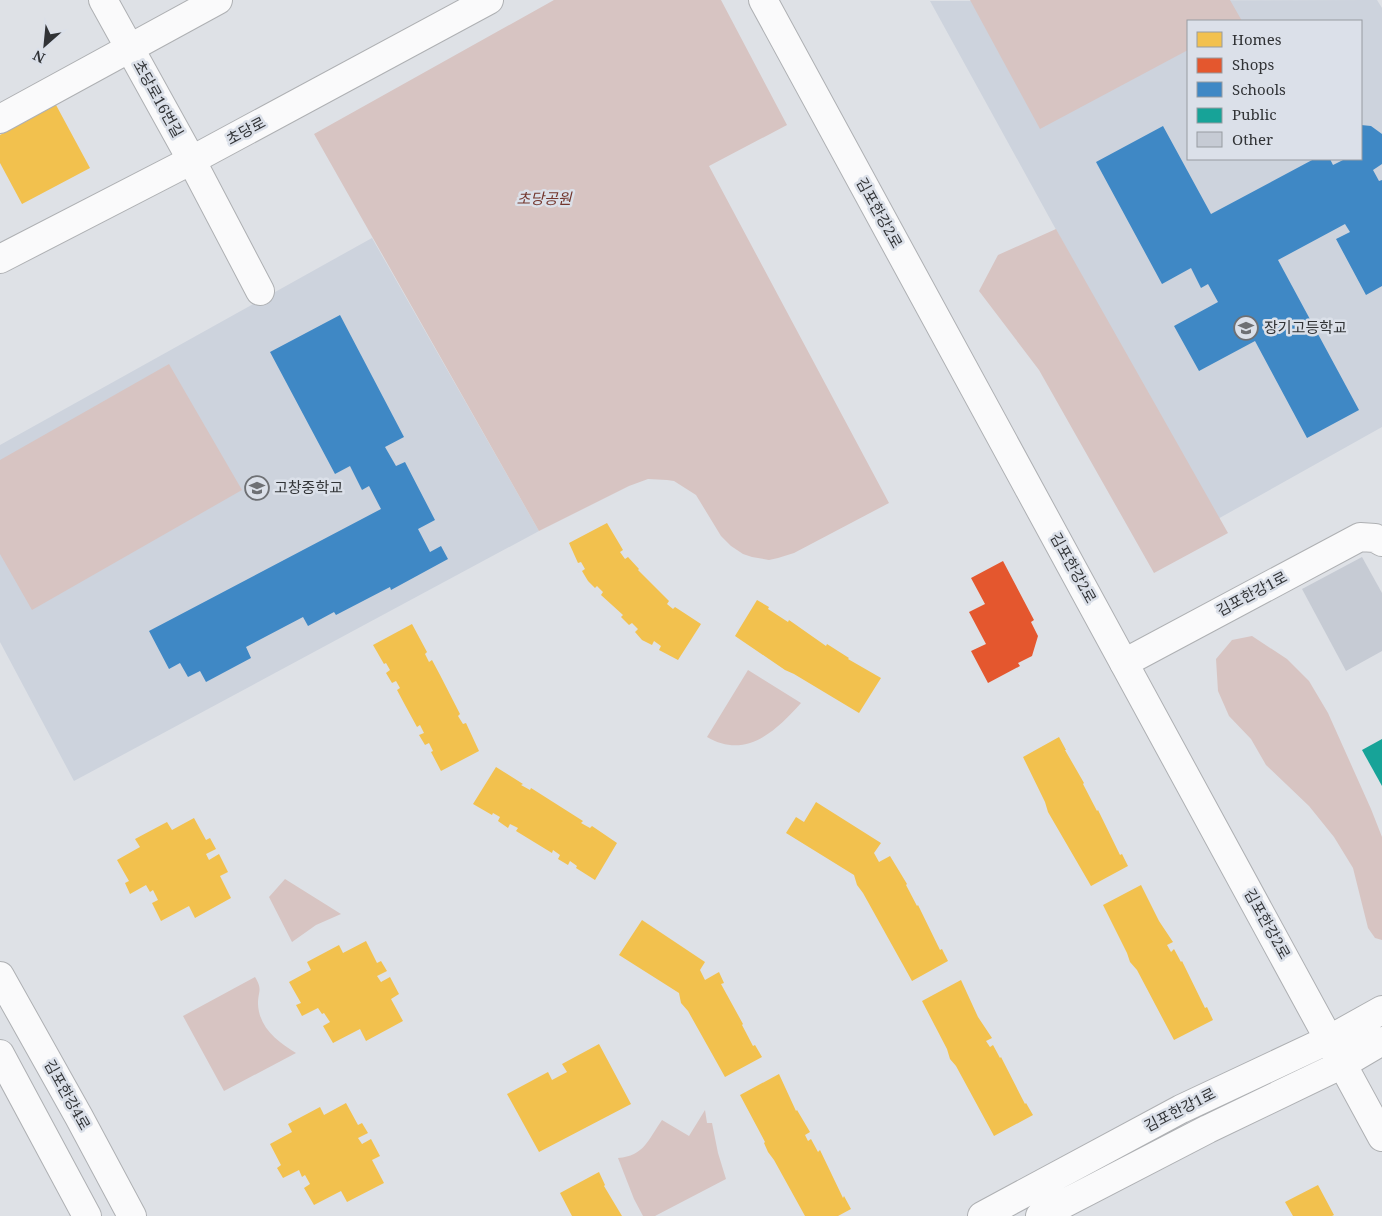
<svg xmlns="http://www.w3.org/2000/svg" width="1382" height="1216" viewBox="0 0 1382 1216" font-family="'Noto Serif','Noto Sans KR',serif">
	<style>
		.built { fill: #cdd3dd; fill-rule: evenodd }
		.green { fill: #d7c4c2 }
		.homes { fill: #f2c14e }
		.shops { fill: #e4572e }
		.schools { fill: #3f88c5 }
		.public { fill: #17a398 }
		.building { fill: #c6cbd4 }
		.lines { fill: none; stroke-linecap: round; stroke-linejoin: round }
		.minor-casing { stroke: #aeb0b3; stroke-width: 30 }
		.tertiary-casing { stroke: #aeb0b3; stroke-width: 30 }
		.minor { stroke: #fafafb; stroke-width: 28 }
		.tertiary { stroke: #fafafb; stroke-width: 28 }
		.labels { text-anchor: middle; stroke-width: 5; stroke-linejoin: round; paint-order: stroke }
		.street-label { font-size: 15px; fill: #313336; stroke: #dbe0e9 }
		.park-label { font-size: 15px; font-style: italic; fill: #73362d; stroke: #dbe0e9 }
		.poi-label { font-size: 15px; fill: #313336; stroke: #dbe0e9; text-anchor: start }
	</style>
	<rect width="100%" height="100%" fill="#dee1e6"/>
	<path class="built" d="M1377,0L1382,8V427L1216,520L930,1ZM1188,21H1361V159H1188Z
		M372,238L539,531L74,781L0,642V445Z"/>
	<path class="green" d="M554,0H721L787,125L709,166L889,503L794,553L778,558L769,560L752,557L743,554L731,546L721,536L696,495L674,481L667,480L648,479L629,486L539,531L314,134Z
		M970,0H1230L1242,21H1188V50L1040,129Z
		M1056,229L1228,533L1154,573L1039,370L979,291L998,255Z
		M169,364L242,490L32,610L0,554V460Z
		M1252,636L1287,659L1309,681L1328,713L1371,809L1382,837V940L1375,938L1368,928L1353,868L1334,837L1309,806L1266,765L1251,739L1229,716L1218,691L1216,659L1232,640Z
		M748,670L801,703C776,731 746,760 707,737Z
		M285,879L341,914L316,925L292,942L269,897Z
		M255,977C263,990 258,991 258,1004C259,1028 278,1042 296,1053L224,1091L183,1016Z
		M705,1110L707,1123H712L718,1153L726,1179L655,1216H643L634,1199L618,1158C644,1156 648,1140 662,1120L689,1136Z"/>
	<path class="homes" d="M56,105L90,168L22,204L0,163V135Z
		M607,523L623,550L620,552L625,559L628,557L639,569L638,570L669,601L667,604L673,609L675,607L701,624L678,660L659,650L661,646L654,641L652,645L642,640L635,632L638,629L632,623L629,625L621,617L623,615L601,595L603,592L597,586L595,588L588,581L582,571L585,569L581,562L578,563L569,543Z
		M757,600L769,607L768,609L788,622L789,620L826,646L827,644L849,658L848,659L881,678L859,713L794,674L785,670L735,636Z
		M412,624L427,652L425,654L429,662L432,660L440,675L460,714L458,716L463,724L466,723L479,751L441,771L431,752L433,751L429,743L425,745L419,735L424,733L420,725L417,727L405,705L397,690L400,688L396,681L392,683L386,673L390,670L386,663L384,664L373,645Z
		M1059,737L1066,750H1065L1084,783L1083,784L1097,811L1098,810L1120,855L1122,854L1128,866L1091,886L1048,812L1045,802L1023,757Z
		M496,767L523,784L521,785L530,790L531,788L583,821L581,823L590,828L592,826L617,843L595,880L576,868L577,866L570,861L568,865L558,859L560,855L553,850L552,853L516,831L518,828L510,824L508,828L498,821L500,817L493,813L492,815L473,804Z
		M816,802L881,843L874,853L879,862L890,856L907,884L906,885L917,906L918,905L940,950L942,949L948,961L912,981L863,893L857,885L854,875L786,833L796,817L804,822Z
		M194,818L206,840L210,838L216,849L206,854L209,860L219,854L228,872L220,876L231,898L195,918L189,906L161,921L152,903L158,900L153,890L150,892L146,885L130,894L125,883L129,881L117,860L140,847L135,839L167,822L172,830Z
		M1141,885L1159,921L1173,942L1167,945L1171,952L1174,949L1181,962L1182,961L1205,1008L1207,1007L1213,1020L1174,1040L1137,970L1130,962L1127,953L1103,905Z
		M642,920L705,962L700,970L705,980L719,972L724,983L721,984L743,1024L742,1025L753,1046L755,1045L762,1057L725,1077L688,1011L681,1003L679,993L619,955Z
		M366,941L377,963L381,961L387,971L377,976L381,982L390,977L399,994L391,999L403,1021L366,1041L360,1029L333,1043L323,1026L330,1022L324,1013L322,1014L318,1008L302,1016L296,1005L301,1003L289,982L311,970L307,962L339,945L343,953Z
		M961,980L978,1017L992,1038L986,1041L990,1047L993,1045L1000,1058L1001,1057L1025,1104L1026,1103L1033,1115L994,1136L956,1066L950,1059L947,1049L922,1001Z
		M599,1044L631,1104L539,1152L507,1094L548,1072L552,1080L567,1072L562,1064Z
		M779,1074L796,1111L797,1110L810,1132L805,1135L808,1141L811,1139L818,1152L820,1150L843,1198L844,1196L851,1209L838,1216H805L774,1160L768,1152L764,1143L765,1142L740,1095Z
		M346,1103L358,1125L362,1123L368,1133L358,1138L362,1144L371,1139L380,1156L372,1160L384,1183L347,1202L341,1191L314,1205L304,1188L310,1184L305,1175L302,1177L299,1170L283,1178L277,1168L281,1165L270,1144L292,1132L288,1124L320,1107L324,1115Z
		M599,1172L605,1185L604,1186L622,1216H572L560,1193Z
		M1318,1185L1334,1215L1332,1216H1293L1285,1202Z"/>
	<path class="shops" d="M1003,561L1034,620L1031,622L1038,636L1032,656L1018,663L1020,666L988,683L971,651L986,644L969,612L985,604L971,578Z"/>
	<path class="schools" d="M1361,125L1371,126L1382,134V164L1373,170L1379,181L1382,180V286L1366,295L1336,239L1350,232L1345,224L1278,260L1359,410L1307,438L1255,341L1199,371L1174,326L1218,302L1208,284L1201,288L1191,268L1162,284L1096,162L1163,126L1211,214L1314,159H1330L1333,165L1345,159H1361Z
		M340,315L404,437L385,447L396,466L405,462L435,520L418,529L430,552L441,546L448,559L391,590L390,587L336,615L334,612L308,626L303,617L246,647L251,658L206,682L200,671L188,677L180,663L169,669L149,631L381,509L369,486L362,490L350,466L335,474L270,352Z"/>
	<path class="public" d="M1382,739V786L1362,750Z"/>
	<path class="building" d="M1362,557L1382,593V651L1346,671L1302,589Z"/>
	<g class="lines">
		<g class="minor-casing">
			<path id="minor" d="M103,0L186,150L260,291
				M0,119L218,0
				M1124,663L1360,537L1375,538L1382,542"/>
		</g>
		<g class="tertiary-casing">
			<path id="tertiary" d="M763,0L1382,1137
				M0,259L192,160L489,0
				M0,976L79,1117L132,1216
				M0,1054L87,1216
				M982,1216L1181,1109L1330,1039L1382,1010
				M1040,1216L1208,1129L1343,1064L1382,1041"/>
		</g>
		<use href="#minor" class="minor"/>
		<use href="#tertiary" class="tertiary"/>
	</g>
	<defs>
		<g id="school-ring" transform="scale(1.25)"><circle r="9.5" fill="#dbe0e9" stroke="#6e7074" stroke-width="1.5"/><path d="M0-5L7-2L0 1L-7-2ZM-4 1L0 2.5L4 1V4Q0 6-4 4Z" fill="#6e7074"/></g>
	</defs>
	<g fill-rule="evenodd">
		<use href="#school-ring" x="1246" y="328"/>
		<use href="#school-ring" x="257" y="488"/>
	</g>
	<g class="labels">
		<g class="street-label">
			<text transform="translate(158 99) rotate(61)" y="5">초당로16번길</text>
			<text transform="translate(246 131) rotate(-28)" y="5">초당로</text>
			<text transform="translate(879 213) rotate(61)" y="5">김포한강2로</text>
			<text transform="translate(1073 568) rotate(61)" y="5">김포한강2로</text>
			<text transform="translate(1252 594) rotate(-28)" y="5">김포한강1로</text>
			<text transform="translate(1267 924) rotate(61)" y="5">김포한강2로</text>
			<text transform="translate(67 1095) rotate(61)" y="5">김포한강4로</text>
			<text transform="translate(1180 1110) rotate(-27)" y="5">김포한강1로</text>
		</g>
		<g class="park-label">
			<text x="544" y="204">초당공원</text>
		</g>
		<g class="poi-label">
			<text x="1264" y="333">장기고등학교</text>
			<text x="274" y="493">고창중학교</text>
		</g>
	</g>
	<rect x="1187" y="20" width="175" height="140" fill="#dbe0e9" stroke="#979ba1"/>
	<rect x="1197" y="32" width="25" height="15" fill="#f2c14e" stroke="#979ba1"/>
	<text x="1232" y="45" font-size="15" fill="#313336">Homes</text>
	<rect x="1197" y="58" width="25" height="15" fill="#e4572e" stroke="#979ba1"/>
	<text x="1232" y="70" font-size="15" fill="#313336">Shops</text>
	<rect x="1197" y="82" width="25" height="15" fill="#3f88c5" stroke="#979ba1"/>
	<text x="1232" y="95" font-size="15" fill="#313336">Schools</text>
	<rect x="1197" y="108" width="25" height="15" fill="#17a398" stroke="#979ba1"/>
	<text x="1232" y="120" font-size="15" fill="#313336">Public</text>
	<rect x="1197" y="132" width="25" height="15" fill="#c6cbd4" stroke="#979ba1"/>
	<text x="1232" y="145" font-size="15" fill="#313336">Other</text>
	<g transform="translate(45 45) rotate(207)" stroke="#dbe0e9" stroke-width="4" paint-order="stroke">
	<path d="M0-4L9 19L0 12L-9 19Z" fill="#313336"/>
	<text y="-8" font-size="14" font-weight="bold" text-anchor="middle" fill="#313336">N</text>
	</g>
</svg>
